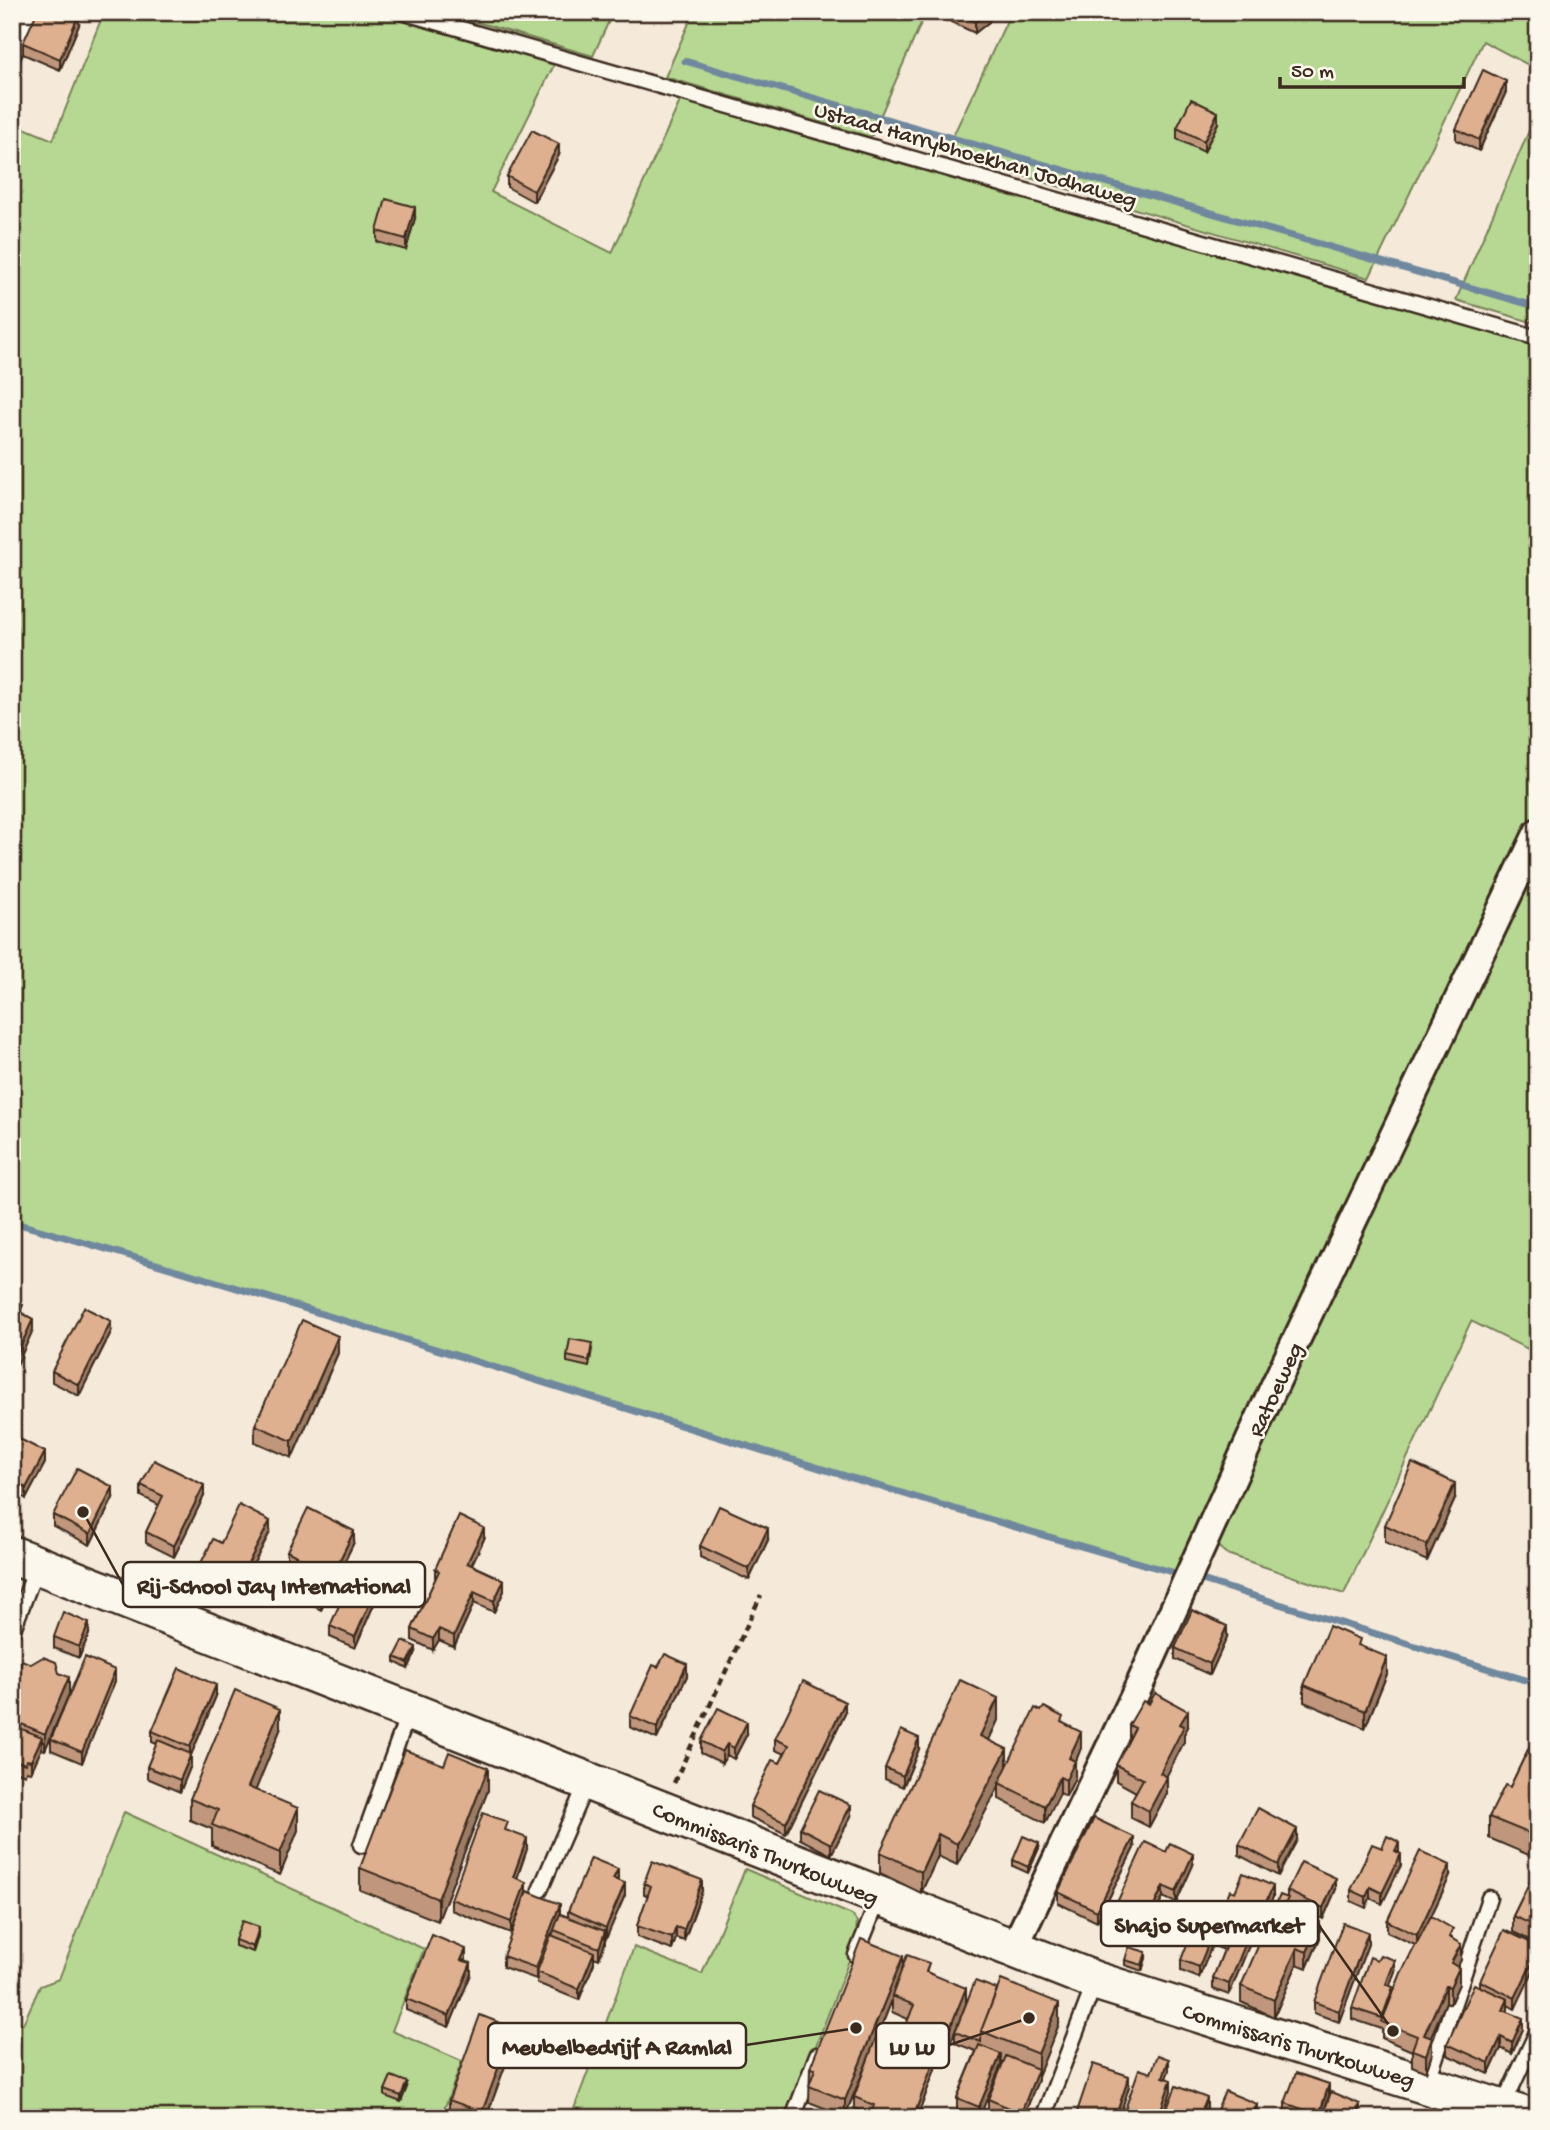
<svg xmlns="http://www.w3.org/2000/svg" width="1550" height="2130" viewBox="0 0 1550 2130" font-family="'Gochi Hand',sans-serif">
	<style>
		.green { fill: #b6d892; stroke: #788158; stroke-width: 2 }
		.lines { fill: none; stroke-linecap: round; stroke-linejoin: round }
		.stream { stroke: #70889d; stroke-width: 7 }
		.lane-casing { stroke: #3b2a1e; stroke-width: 19 }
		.street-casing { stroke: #3b2a1e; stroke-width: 32 }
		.secondary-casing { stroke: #3b2a1e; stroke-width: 42 }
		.path { stroke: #3b2a1e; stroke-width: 4.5; stroke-dasharray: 7 5; stroke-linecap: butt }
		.lane { stroke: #fbf7ec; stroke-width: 14 }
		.street { stroke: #fbf7ec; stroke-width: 26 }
		.secondary { stroke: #fbf7ec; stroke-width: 37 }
		.wall { fill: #c0977c; stroke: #3b2a1e; stroke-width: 2 }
		.shaded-wall { fill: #9c7b65; stroke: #3b2a1e; stroke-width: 2 }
		.building { fill: #dfb090; stroke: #3b2a1e; stroke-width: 2 }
		.labels { text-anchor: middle; stroke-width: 5; stroke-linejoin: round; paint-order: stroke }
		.street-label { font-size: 23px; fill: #3b2a1e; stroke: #fbf7ec }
		.leader { fill: none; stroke: #3b2a1e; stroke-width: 2.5 }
		.callout-dot { fill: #3b2a1e; stroke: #fbf7ec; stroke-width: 2.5 }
		.callout { fill: #fbf7ec; stroke: #3b2a1e; stroke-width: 2.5 }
		.callout-label { font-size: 24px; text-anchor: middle; font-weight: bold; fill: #3b2a1e }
	</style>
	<rect width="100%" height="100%" fill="#f5e9da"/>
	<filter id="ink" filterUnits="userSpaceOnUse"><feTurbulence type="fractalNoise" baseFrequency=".0143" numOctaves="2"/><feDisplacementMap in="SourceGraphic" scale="14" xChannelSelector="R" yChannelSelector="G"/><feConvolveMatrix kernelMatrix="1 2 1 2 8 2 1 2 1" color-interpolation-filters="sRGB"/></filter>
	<g filter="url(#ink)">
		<path class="green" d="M104,12H375L554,65L491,192L612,253L681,99L1538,344V812L1179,1574C788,1465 403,1333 12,1222V123L53,140Z
			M442,12H613L593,56Z
			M694,12H926L871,137L665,77Z
			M1011,12H1538V70L1483,41L1369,278L945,153Z
			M1538,110V324L1456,300Z
			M1538,853V1354L1471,1321L1344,1594L1227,1554L1215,1544V1533Z
			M124,1812L424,1949L392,2031L462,2061L441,2118H12V2021L23,2024L40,1986L59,1979Z
			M745,1869L852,1915L857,1922L855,1945L788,2118H596L574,2109L634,1947L702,1974Z"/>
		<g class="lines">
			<path class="stream" d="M685,61L1538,307
				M12,1222C403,1333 788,1465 1179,1574
				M1202,1580L1538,1684"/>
			<g class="lane-casing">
				<path id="lane" d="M402,12L1538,338
					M12,58L32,12
					M12,1632L37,1566
					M361,1845L409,1711
					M540,1890L587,1782
					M856,1955L879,1898
					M1427,2083L1489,1898
					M1502,2108L1538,2030
					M793,2118L817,2055
					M1043,2118L1095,1982"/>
			</g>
			<g class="street-casing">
				<path id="street" d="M1014,1948L1140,1684L1272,1391L1538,832"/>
			</g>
			<g class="secondary-casing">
				<path id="secondary" d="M12,1555L1096,1981L1531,2118"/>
			</g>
			<path class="path" d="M674,1783L761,1595"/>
			<use href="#lane" class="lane"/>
			<use href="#street" class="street"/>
			<use href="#secondary" class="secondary"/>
		</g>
		<path class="wall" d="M950,12H993L989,22L975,33L951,22Z
			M79,25L60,70L23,54V43Z
			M1506,92L1479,151L1456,140V129Z
			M1218,123L1204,152L1177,139V128Z
			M559,155L534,202L507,187V176Z
			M415,218L406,250L377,242V231Z
			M111,1332L79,1396L52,1382V1371Z
			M592,1349L589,1367L567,1362V1356Z
			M338,1353L292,1458L255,1442V1425Z
			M12,1435L45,1463L26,1499L22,1496L17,1504L12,1502Z
			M141,1485L204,1496L174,1557L146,1543V1532L159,1505L141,1496Z
			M113,1498L90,1545L53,1526V1515Z
			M1455,1499L1427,1561L1385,1542V1525Z
			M270,1532L241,1588L230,1582L226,1589L200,1576V1565L221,1543Z
			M484,1539L472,1564L504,1591L494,1612L474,1603L454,1647L439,1640L433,1650L412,1640V1629L435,1580V1569Z
			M768,1540L749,1580L700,1557V1546Z
			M354,1542L321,1610L290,1594V1583L298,1568L287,1563V1551Z
			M375,1602L355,1648L330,1637V1626Z
			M1538,1632V1654L1531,1652V1647Z
			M89,1634L79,1658L54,1648V1637Z
			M1227,1637L1210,1675L1175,1659V1648Z
			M1360,1646L1387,1674L1365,1728L1304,1702V1685Z
			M416,1652L408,1669L395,1662V1657Z
			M31,1664L59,1673L69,1694L45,1750L41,1749L31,1772L26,1771L25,1775L12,1770V1673L16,1675Z
			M658,1667L687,1676L657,1739L630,1727V1716Z
			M115,1681L82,1763L51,1750V1739Z
			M216,1696L191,1755V1765L180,1792L147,1778V1767L157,1744L152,1742V1731Z
			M845,1713L786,1834L750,1817V1806L780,1763L785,1754L775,1750V1739Z
			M998,1720L989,1740L1007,1766L1063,1723L1081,1748L1075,1763V1778L1066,1796L1060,1793L1045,1823L999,1799V1786L957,1865L938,1856L921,1893L880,1873V1852Z
			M1129,1725L1188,1727L1184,1734V1742L1166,1776L1167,1793L1149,1827L1131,1818V1801L1136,1792L1116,1781V1765L1129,1739Z
			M1538,1729V1859L1489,1838V1817L1510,1787Z
			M280,1730L255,1790L298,1830L280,1875L212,1846V1829L190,1820V1799Z
			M747,1734L734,1759L727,1755L722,1763L701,1753V1741Z
			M919,1749L903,1787L885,1779V1768Z
			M444,1765L488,1790L438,1921L360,1890V1868Z
			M851,1816L831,1855L800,1839V1828Z
			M508,1831L527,1849L517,1879L511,1933L451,1910V1899Z
			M1297,1840L1278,1876L1239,1855V1844Z
			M1039,1848L1028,1873L1013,1866V1860Z
			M1134,1848L1097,1922L1058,1903V1892Z
			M1382,1848L1399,1853L1401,1865L1382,1904L1370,1898L1366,1908L1351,1901V1890Z
			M1193,1865L1176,1903L1163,1897L1145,1937L1113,1922V1911Z
			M1538,1865V1944L1513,1932V1916Z
			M1450,1876L1431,1916L1453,1939L1461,1960L1457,1967L1459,1984L1450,2004L1446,2002L1430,2037L1432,2054L1426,2072L1412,2066V2051L1382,2038V2029L1352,2019V2008L1395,1971L1390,1985L1393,1992L1415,1945L1387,1932V1921Z
			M618,1880L625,1895L605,1939V1942L599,1959L594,1957V1963L579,2000L537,1983V1975L536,1979L503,1967V1956L560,1914L568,1917V1911Z
			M644,1883L702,1891L684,1941L676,1938L672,1950L637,1937V1926L648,1896L644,1894Z
			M1336,1889L1323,1919L1288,1903V1908L1320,1938L1307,1968L1297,1964L1274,2017L1241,2002V1986L1287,1898V1891Z
			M1235,1892L1273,1897L1255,1938L1250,1936V1943L1229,1995L1213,1989V1978L1224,1950L1212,1945L1199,1978L1181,1971V1960L1220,1919V1912Z
			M259,1933L253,1952L235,1946V1940Z
			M1368,1944L1339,2022L1314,2013V2002Z
			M1538,1946L1515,2009L1508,2005L1507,2011L1523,2029L1512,2054L1501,2048L1489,2074L1447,2055V2044L1480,1986V1981Z
			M1146,1958L1142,1971L1125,1965V1960Z
			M466,1960L465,1961L471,1974L449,2027L406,2010V1999Z
			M903,1967L929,1973L966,2004L944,2059L905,2043V2027L908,2019L892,2012V2000L878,2035L935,2069L917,2118H872V2115L854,2108V2097L872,2050L845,2116L809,2102L810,2068Z
			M1059,2024L1038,2076V2080L1023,2118H1006L988,2111V2099L1003,2062L1001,2061V2065L979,2118L957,2109V2098L976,2051L955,2043V2032Z
			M1538,2040V2074L1530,2070V2059Z
			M513,2044L486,2118H453L449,2116V2100Z
			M407,2087L401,2102L385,2096V2090Z
			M1329,2095L1322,2118H1295L1285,2114V2103Z"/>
		<path class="shaded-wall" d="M987,12H993L989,22L975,33V22Z
			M79,14V25L60,70V59Z
			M1506,81V92L1479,151V140Z
			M1218,112V123L1204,152V141Z
			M559,144V155L534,202V191Z
			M415,207V218L406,250V239Z
			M33,1319V1330L12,1376V1365Z
			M111,1321V1332L79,1396V1385Z
			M338,1336V1353L292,1458V1441Z
			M45,1452V1463L26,1499V1488Z
			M1455,1483V1499L1427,1561V1545Z
			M22,1485V1496L17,1504V1493Z
			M204,1485V1496L174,1557V1546Z
			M113,1487V1498L90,1545V1534Z
			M270,1521V1532L241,1588V1577Z
			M484,1528V1539L467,1574V1563Z
			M768,1528V1540L749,1580V1569Z
			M354,1531V1542L321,1610V1598Z
			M230,1571V1582L226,1589V1578Z
			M504,1580V1591L494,1612V1601Z
			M375,1591V1602L355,1648V1637Z
			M474,1592V1603L454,1647V1636Z
			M89,1623V1634L79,1658V1647Z
			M1227,1626V1637L1210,1675V1664Z
			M439,1629V1640L433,1650V1639Z
			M416,1647V1652L408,1669V1663Z
			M1387,1657V1674L1365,1728V1711Z
			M687,1664V1676L657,1739V1728Z
			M115,1670V1681L82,1763V1752Z
			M69,1677V1694L45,1750V1734Z
			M216,1685V1696L191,1755V1765L180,1792V1780L190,1757V1747Z
			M998,1698V1720L980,1758V1736Z
			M845,1702V1713L786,1834V1823Z
			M280,1709V1730L248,1809V1787Z
			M1188,1711V1727L1184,1734V1742L1160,1789V1773L1180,1724Z
			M747,1722V1734L734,1759V1748Z
			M1081,1732V1748L1075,1763V1778L1066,1796V1780L1069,1758Z
			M42,1737V1748L31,1772V1761Z
			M919,1738V1749L903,1787V1776Z
			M727,1744V1755L722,1763V1752Z
			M1007,1749V1771L999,1783V1786L957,1865V1844Z
			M488,1768V1790L438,1921V1899Z
			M1060,1777V1793L1045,1823V1806Z
			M1167,1777V1793L1149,1827V1811Z
			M851,1805V1816L831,1855V1844Z
			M298,1808V1830L280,1875V1853Z
			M1297,1829V1840L1278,1876V1865Z
			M938,1834V1856L921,1893V1872Z
			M1134,1837V1848L1097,1922V1911Z
			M527,1838V1849L513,1888V1877Z
			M1399,1842V1853L1395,1851Z
			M1039,1843V1848L1028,1873V1867Z
			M1193,1854V1865L1176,1903V1892Z
			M1401,1854V1865L1382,1904V1893Z
			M1450,1865V1876L1417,1946V1935Z
			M618,1869V1880L613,1879Z
			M1336,1878V1889L1323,1919V1908Z
			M702,1880V1891L684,1941V1930Z
			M526,1882V1893L511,1933V1922Z
			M625,1883V1895L606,1939V1928Z
			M1163,1886V1897L1145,1937V1926Z
			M1273,1886V1897L1255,1938V1927Z
			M1370,1887V1898L1366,1908V1897Z
			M560,1904V1915L538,1972H537L536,1979V1968Z
			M1320,1922V1938L1307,1968V1952Z
			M259,1927V1933L253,1952V1947Z
			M676,1927V1938L672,1950V1938Z
			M605,1931V1942L599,1959V1948Z
			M1250,1932V1943L1229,1995V1984Z
			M1368,1932V1944L1339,2022V2011Z
			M1212,1934V1945L1199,1978V1967Z
			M1461,1944V1960L1451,1979V1963Z
			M1297,1948V1964L1274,2017V2000Z
			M466,1949V1960L461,1971V1960Z
			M1538,1950V1961L1515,2009V1998Z
			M594,1952V1963L579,2000V1989Z
			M1146,1952V1958L1142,1971V1965Z
			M903,1956V1972L892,1996V2000L845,2116V2100Z
			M1395,1960V1971L1386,1995V1984Z
			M471,1963V1974L449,2027V2016Z
			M1459,1968V1984L1450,2004V1987Z
			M1446,1986V2002L1424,2052V2035Z
			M966,1988V2004L944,2059V2043Z
			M1508,1999V2010L1503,2021V2010Z
			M1059,2003V2024L1038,2076V2054Z
			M1523,2018V2029L1512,2054V2043Z
			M513,2028V2044L486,2118H482V2112Z
			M1501,2037V2048L1489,2074V2063Z
			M1432,2038V2054L1426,2072V2055Z
			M1001,2054V2065L979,2118V2107Z
			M935,2058V2069L917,2118H913Z
			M1169,2059V2070L1163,2088V2077Z
			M1038,2069V2080L1023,2118H1021V2113Z
			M1129,2076V2087L1119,2118H1115Z
			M1171,2080V2091L1162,2118H1158Z
			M407,2082V2087L401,2102V2096Z
			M1329,2084V2095L1322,2118H1319Z
			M1207,2098V2109L1204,2118H1199Z
			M1257,2104V2115L1256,2118H1251Z
			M1360,2104V2118H1354Z"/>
		<path class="building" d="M37,12H76L79,14L60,59L23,43Z
			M954,12H987L975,22Z
			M1483,70L1506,81L1479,140L1456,129Z
			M1191,99L1218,112L1204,141L1177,128Z
			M532,130L559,144L534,191L507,176Z
			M386,199L415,207L406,239L377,231Z
			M12,1300L23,1305L20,1312L33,1319L12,1365Z
			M84,1307L111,1321L79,1385L52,1371Z
			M302,1320L338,1336L292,1441L255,1425Z
			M570,1339L592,1343L589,1361L567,1356Z
			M12,1435L45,1452L26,1488L22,1485L17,1493L12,1491Z
			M154,1460L204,1485L174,1546L146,1532L163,1496L141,1485Z
			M1412,1463L1455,1483L1427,1545L1385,1525Z
			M77,1468L113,1487L90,1534L53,1515Z
			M239,1505L270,1521L241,1577L230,1571L226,1578L200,1565L213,1539L221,1543Z
			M719,1506L768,1528L749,1569L700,1546Z
			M308,1508L354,1531L321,1598L290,1583L302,1559L287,1551Z
			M459,1516L484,1528L467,1563L504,1580L494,1601L474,1592L454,1636L439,1629L433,1639L412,1629L439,1571L435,1569Z
			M350,1580L375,1591L355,1637L330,1626Z
			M1192,1610L1227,1626L1210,1664L1175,1648Z
			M63,1612L89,1623L79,1647L54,1637Z
			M1329,1626L1360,1639L1358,1645L1387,1657L1365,1711L1304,1685Z
			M1536,1632H1538V1649L1531,1647Z
			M403,1641L416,1647L408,1663L395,1657Z
			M665,1654L687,1664L657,1728L630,1716L653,1665L658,1667Z
			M43,1657L56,1662L59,1673L69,1677L45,1734L12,1720V1673L16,1675L22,1660L31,1664Z
			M85,1657L115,1670L82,1752L51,1739Z
			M179,1668L216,1685L190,1747L152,1731Z
			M960,1680L998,1698L980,1736L1007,1749L957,1844L938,1834L921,1872L880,1852Z
			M803,1681L845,1702L786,1823L750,1806L772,1760L780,1763L789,1745L775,1739Z
			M235,1690L280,1709L248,1787L298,1808L280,1853L212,1825L218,1810L190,1799Z
			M1155,1693L1188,1711L1180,1724L1184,1726L1160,1773L1167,1777L1149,1811L1131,1801L1143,1779L1116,1765L1135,1728L1129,1725L1143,1701L1149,1704Z
			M1044,1707L1063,1717L1061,1722L1081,1732L1069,1758L1075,1761L1066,1780L1060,1777L1045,1806L999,1783L1035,1708L1041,1711Z
			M718,1708L747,1722L734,1748L727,1744L722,1752L701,1741Z
			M12,1725L42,1737L31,1761L26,1760L25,1764L12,1759Z
			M1538,1729V1837L1489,1817L1505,1785L1510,1787Z
			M901,1730L919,1738L903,1776L885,1768Z
			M158,1740L191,1754L180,1780L147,1767Z
			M405,1750L444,1765L449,1752L488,1768L438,1899L360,1868Z
			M819,1790L851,1805L831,1844L800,1828Z
			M1258,1808L1297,1829L1278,1865L1239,1844Z
			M483,1813L508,1822L505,1830L527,1838L513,1877L526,1882L511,1922L451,1899Z
			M1094,1818L1134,1837L1097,1911L1058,1892Z
			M1023,1836L1039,1843L1028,1867L1013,1860Z
			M1387,1836L1399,1842L1395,1851L1401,1854L1382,1893L1370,1887L1366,1897L1351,1890L1372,1844L1382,1848Z
			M1145,1842L1166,1852L1170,1843L1193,1854L1176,1892L1163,1886L1145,1926L1113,1911Z
			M1420,1851L1450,1865L1417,1935L1387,1921Z
			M591,1858L618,1869L613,1879L625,1883L606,1928L568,1911Z
			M652,1861L702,1880L684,1930L676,1927L672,1938L637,1926L651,1886L644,1883Z
			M1301,1862L1336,1878L1323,1908L1287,1891Z
			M1538,1865V1927L1513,1916Z
			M1243,1873L1273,1886L1255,1927L1220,1912L1230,1890L1235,1892Z
			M527,1891L560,1904L536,1968L503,1956Z
			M1280,1895L1288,1898L1284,1906L1320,1922L1307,1952L1297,1948L1274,2000L1241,1986Z
			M1200,1911L1250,1932L1229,1984L1213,1978L1228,1940L1212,1934L1199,1967L1181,1960Z
			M560,1914L605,1931L599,1948L554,1930Z
			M1431,1916L1453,1929L1449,1937L1461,1944L1451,1963L1459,1968L1450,1987L1446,1986L1424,2035L1432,2038L1426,2055L1412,2050L1417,2036L1382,2022L1401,1973Z
			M242,1921L259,1927L253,1947L235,1940Z
			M1343,1923L1368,1932L1339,2011L1314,2002Z
			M1504,1930L1538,1946V1950L1515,1998L1480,1981Z
			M432,1935L466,1949L461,1960L471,1963L449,2016L406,1999Z
			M551,1935L594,1952L579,1989L537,1972Z
			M861,1939L903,1956L845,2100L809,2086L815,2069L810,2068Z
			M1129,1947L1146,1952L1142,1965L1125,1960Z
			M907,1955L929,1963L926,1972L966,1988L944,2043L905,2027L914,2005L892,1996Z
			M1380,1955L1395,1960L1386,1984L1393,1987L1382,2018L1352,2008L1370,1957L1377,1960Z
			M1001,1980L1059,2003L1038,2054L981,2031Z
			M975,1981L997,1989L981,2031V2042L955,2032Z
			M1474,1984L1508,1999L1503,2010L1523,2018L1512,2043L1501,2037L1489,2063L1447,2044Z
			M480,2015L513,2028L482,2112L449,2100Z
			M877,2035L935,2058L913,2118H890L872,2111L874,2105L854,2097Z
			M1538,2040V2063L1530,2059Z
			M979,2045L1001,2054L979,2107L957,2098Z
			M1158,2055L1169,2059L1163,2077L1171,2080L1158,2118H1122L1139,2069L1151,2073Z
			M1006,2056L1038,2069L1021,2113L988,2099Z
			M1093,2064L1129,2076L1115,2118H1075Z
			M1296,2073L1329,2084L1319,2115L1285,2103Z
			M391,2076L407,2082L401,2096L385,2090Z
			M1176,2086L1207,2098L1199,2118H1163Z
			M1225,2091L1257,2104L1251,2118H1208L1211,2110L1216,2112Z
			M1331,2092L1360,2104L1354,2118H1322Z"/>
	</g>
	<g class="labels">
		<g class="street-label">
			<text transform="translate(976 153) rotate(16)" y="8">Ustaad Harrybhoekhan Jodhaweg</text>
			<text transform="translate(1274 1389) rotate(-65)" y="8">Ratoeweg</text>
			<text transform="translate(766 1852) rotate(22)" y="8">Commissaris Thurkowweg</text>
			<text transform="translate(1299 2044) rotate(17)" y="8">Commissaris Thurkowweg</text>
		</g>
	</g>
	<path class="leader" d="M83 1512L123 1585M1393 2031L1318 1924M856 2028L746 2045M1029 2018L949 2045"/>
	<g class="callout-dot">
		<circle cx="83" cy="1512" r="7"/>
		<circle cx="1393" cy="2031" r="7"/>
		<circle cx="856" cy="2028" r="7"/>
		<circle cx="1029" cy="2018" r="7"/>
	</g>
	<g class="callout">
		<rect x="123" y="1562" width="302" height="45" rx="7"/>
		<rect x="1101" y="1901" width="217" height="45" rx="7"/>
		<rect x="488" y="2023" width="258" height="45" rx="7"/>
		<rect x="876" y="2023" width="73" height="45" rx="7"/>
	</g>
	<g class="callout-label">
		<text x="274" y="1593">Rij-School Jay International</text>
		<text x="1209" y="1932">Shajo Supermarket</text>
		<text x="617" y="2054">Meubelbedrijf A Ramlal</text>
		<text x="912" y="2054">Lu Lu</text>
	</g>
	<rect width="1550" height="2130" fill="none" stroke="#fbf7ec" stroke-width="42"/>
	<rect x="21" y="21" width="1508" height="2088" fill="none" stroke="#3b2a1e" stroke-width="2.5" filter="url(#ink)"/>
	<path d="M1280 77v10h184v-10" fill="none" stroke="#3b2a1e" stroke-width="3.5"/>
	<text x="1291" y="77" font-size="21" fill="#3b2a1e" stroke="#fbf7ec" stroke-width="5" paint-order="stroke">50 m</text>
</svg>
